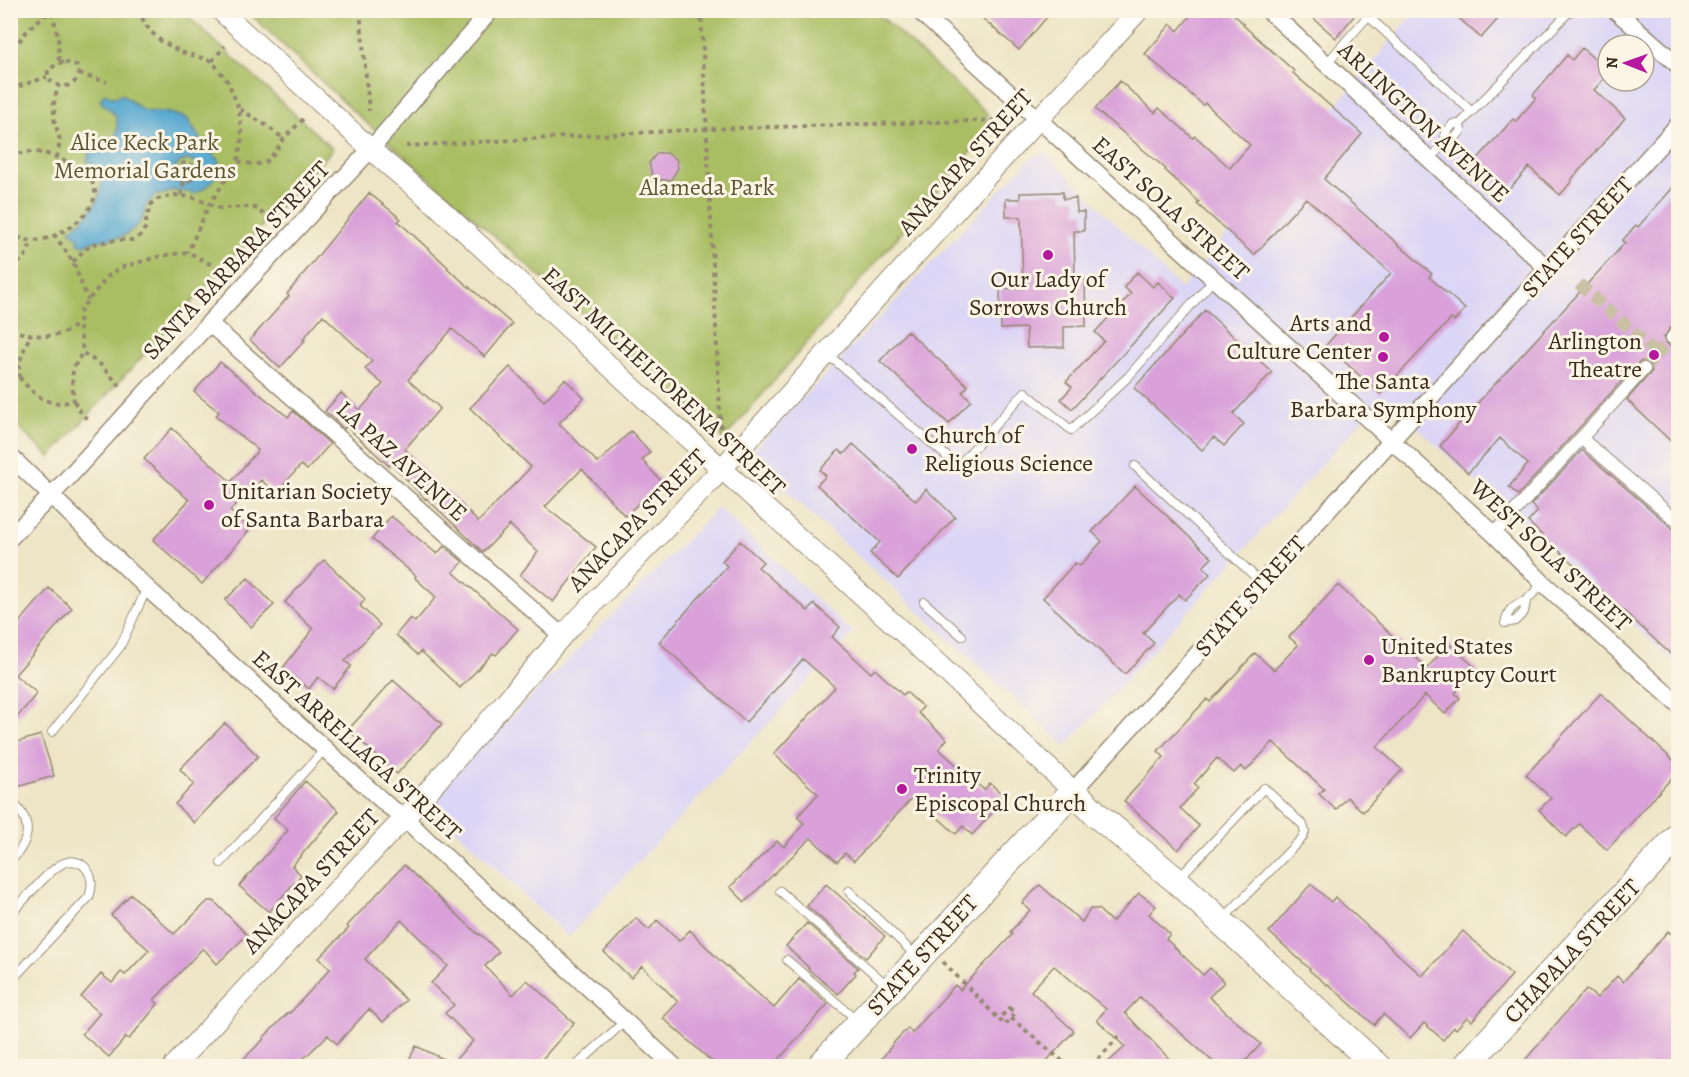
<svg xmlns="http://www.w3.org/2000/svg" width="1689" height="1077" viewBox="0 0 1689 1077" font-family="Alegreya,serif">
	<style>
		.built { fill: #dcd6f6; fill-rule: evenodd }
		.green { fill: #a9be63; stroke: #727440; stroke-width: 1.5 }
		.water { fill: #55a7d0; stroke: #486877; stroke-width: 1.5; fill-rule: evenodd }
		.building { fill: #d9a0d9 }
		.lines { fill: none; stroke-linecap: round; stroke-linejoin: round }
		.pedestrian-tunnel { stroke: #cac0a4; stroke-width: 12; stroke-dasharray: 12 6; stroke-linecap: butt }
		.service-casing { stroke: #948872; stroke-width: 10 }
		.pedestrian-casing { stroke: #948872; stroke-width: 14 }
		.minor-casing { stroke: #948872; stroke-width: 19 }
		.tertiary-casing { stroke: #948872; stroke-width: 22 }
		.primary-casing { stroke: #948872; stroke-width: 28 }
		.path { stroke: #948872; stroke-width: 4; stroke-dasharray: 4.5 4.5; stroke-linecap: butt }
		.service { stroke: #fff; stroke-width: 8 }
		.pedestrian { stroke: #fff; stroke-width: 12 }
		.minor { stroke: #fff; stroke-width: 16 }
		.tertiary { stroke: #fff; stroke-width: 20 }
		.primary { stroke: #fff; stroke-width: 26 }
		.poi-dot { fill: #b5179e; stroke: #fcf5e5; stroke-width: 2 }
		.labels { text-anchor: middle; stroke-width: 6; stroke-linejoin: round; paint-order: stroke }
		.street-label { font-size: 24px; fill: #3b2a1e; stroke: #fcf5e5 }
		.park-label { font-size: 24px; fill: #5c5633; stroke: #fcf5e5 }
		.poi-label { font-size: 24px; fill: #3b2a1e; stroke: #fcf5e5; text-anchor: start }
	</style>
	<rect width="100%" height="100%" fill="#fcf5e5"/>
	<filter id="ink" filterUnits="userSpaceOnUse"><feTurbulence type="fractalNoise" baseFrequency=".0167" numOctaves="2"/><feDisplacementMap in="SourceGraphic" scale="12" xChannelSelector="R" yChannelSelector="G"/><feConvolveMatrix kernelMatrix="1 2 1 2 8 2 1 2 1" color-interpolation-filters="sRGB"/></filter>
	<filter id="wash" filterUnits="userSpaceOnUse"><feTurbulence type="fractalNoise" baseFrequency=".008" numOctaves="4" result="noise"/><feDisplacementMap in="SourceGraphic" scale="24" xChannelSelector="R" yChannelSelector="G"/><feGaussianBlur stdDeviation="1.35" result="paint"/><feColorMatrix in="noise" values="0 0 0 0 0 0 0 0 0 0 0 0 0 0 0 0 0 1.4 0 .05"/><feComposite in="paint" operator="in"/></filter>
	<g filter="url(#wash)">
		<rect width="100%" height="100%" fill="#eee5c6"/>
		<path class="built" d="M1416,11H1678V666L1437,446L1384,396L1066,746L748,456L1031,158L1045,153L1181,289ZM1608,45H1644V81H1608Z
			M718,508L853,633L568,937L427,802Z"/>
		<path class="green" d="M10,11H182L333,149L50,457L11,421Z
			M247,11H875L987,113L988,132L724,439L352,110Z"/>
		<path class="water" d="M105,93L111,97H117L121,94L144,111L169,113L187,118C197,134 204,148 219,160C218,180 211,185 194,194C187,190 180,193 172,190L165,194L156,195C153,198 148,202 146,205C145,207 145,213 144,215C141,223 133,230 125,235C115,241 93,238 85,245L78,243L79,239L70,230C85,220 107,196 100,177C99,172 95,168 93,164L87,162L89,152C103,151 114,146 117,131C117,127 118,121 116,117C113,110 104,107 100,100ZM188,160C209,165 198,187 178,183L174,180C173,169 177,161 188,160Z"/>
		<g id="blocks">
			<path class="building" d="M973,10H1053L1019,50Z
				M1195,10H1229L1244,24L1243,25L1294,71L1293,73L1362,134L1324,179L1432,274L1429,277L1465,309L1454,321L1451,319L1380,394L1326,345L1391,273L1306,198L1254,255L1197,204L1199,202L1165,170L1166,169L1095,109L1120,81L1155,113L1159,108L1193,138L1195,136L1230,168L1250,145L1205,103L1203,105L1145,54L1171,24L1178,31Z
				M1304,10H1359L1336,38Z
				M1450,10H1506L1481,38Z
				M1582,48L1608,71V74L1594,90L1625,118L1571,180L1572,181L1560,195L1529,167L1507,192L1474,163L1513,119L1516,121L1536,98L1533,95L1567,55L1572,60Z
				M657,153H667L676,159L678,168L671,180H660L652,175L649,163Z
				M1678,182V323L1672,326L1664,337V341L1670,346L1678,344V448L1627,400L1652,371L1650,363L1642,361L1638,363L1518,495L1509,487L1528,464L1500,438L1468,473L1440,446L1471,410L1625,243L1622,241L1636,225L1638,227Z
				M1063,192V199L1076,198L1077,212H1084V231H1074L1075,279H1085L1086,326L1064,327V347L1027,348L1026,328L1001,329L1000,289L1023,288L1021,217H1006V199H1020V193Z
				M369,193L401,219L398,221L448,267L447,268L512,324L485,357L452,329L408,380L440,408L405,449L445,494L448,491L478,522L531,467L470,408L510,367L544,401L565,379L584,398L559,423L598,463L631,431L650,452L642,460L662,482L625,516L582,469L545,507L596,547L553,602L520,575L538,552L510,525L483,552L426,498L425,499L391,463L389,466L346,426L344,429L325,411L341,393L360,410L383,384L365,369L372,361L323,315L303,339L305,340L280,368L250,340L289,296L287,294Z
				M1137,272L1153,287L1158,282L1175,298L1072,409L1061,399L1072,387L1066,382L1104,341L1095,332L1131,294L1124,287Z
				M1205,310L1272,372L1233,414L1244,424L1224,446L1214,437L1202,450L1134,388Z
				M907,331L968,386L962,392L971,400L949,424L880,361Z
				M220,362L288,417L293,411L330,444L307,470L301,465L276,493L261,480L252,490L250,488L230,511L250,529L202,584L153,540L189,500L144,459L172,428L231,482L258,450L216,416L219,412L194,392Z
				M853,444L916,501L926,489L955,517L898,579L870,553L880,542L817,485L826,476L820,470L839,450L844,454Z
				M1582,450L1678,533V661L1528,522L1538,511L1531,505Z
				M1135,486L1212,558L1203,567L1210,574L1185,600L1179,594L1143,633L1154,643L1125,674L1043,598L1075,563L1080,566L1102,541L1092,532Z
				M391,516L437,554L444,546L463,562L453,572L518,629L496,655L493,653L460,688L421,651L418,655L396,635L410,618L415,622L436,597L415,578L416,576L372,539Z
				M740,541L763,562L758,567L808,611L814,604L840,627L832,637L871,673L875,669L903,695L906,692L923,707L918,713L947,739L939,749L984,790L990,783L1003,795L991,808L994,811L972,835L963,826L956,834L914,796L854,861L845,853L837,862L811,838L745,902L730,887L777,841L784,847L804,823L797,817L818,794L774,754L835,687L803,659L746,722L659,642L727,566L722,561Z
				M324,560L365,599L360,606L380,625L345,661L351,666L333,689L318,677L309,689L283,668L313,629L285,602Z
				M248,578L274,605L251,627L225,600Z
				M1338,585L1427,668L1449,644L1477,669L1455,693L1460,698L1445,714L1425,695L1377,747L1402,770L1363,812L1347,797L1336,810L1319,794L1324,789L1273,742L1246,771L1241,766L1234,773L1217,758L1194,784L1198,788L1180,808L1199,826L1178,850L1124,801L1164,757L1158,751L1207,699L1210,702L1255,653L1274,670L1298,645L1289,637Z
				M49,588L72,608L15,675L37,693L10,726V633Z
				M393,680L442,724L397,774L348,730Z
				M1601,693L1678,765V771L1607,850L1579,824L1566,837L1539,810L1551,798L1526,775Z
				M225,723L258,756L194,823L175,804L194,784L180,769Z
				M41,735L54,776L17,787L10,765V744Z
				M305,781L339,811L292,866L301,875L269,912L239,886L288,830L274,818Z
				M404,865L479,935L480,934L499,952L485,966L513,995L527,980L574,1023L536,1066H406L416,1046L452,1063L473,1041L445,1013L454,1005L431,983L448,966L401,920L365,959L406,1000L383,1022L369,1009L337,1044L328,1035L296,1066H236L264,1039L263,1038L289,1012L290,1013L330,969L319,958L349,928L347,926Z
				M826,884L885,936L866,958L807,906Z
				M1311,884L1331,902L1335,897L1422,976L1463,931L1512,975L1472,1021L1467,1017L1456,1029L1454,1027L1443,1040L1424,1023L1410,1038L1383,1014L1374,1025L1328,984L1327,985L1309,970L1310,969L1269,932Z
				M1040,885L1082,922L1090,909H1098L1112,922L1139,893L1156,906L1149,914L1170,934L1166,939L1203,975L1210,968L1224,982L1209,997L1261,1044L1241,1066H1218L1140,997L1125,1013L1176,1066H1104L1125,1047L1097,1020L1106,1009L1054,966L1031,991L1074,1031L1042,1066H876L896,1040L908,1028L912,1033L955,985L960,990L1012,935L1010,932L1030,910L1022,903Z
				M131,894L174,934L208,901H214L247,935L217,964L203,948L154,1000L158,1004L129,1039L126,1037L109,1057L82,1034L100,1013L81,997L101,974L112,983L121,972L125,975L149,950L111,915Z
				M636,918L649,930L657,920L679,941L690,930L716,957L774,1008L799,979L828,1004L773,1066H717L663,1018L678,1002L642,966L631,978L604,952Z
				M807,923L858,968L854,972L856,974L838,994L808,969L809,968L786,946Z
				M1668,931L1678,940V1066H1520L1586,989L1597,998L1617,976L1623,982Z"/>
		</g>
	</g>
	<g filter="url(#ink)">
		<use href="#blocks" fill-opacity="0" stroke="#948872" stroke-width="1.5"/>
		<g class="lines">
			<path class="pedestrian-tunnel" d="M1579,284L1658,354
				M1644,369L1672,338"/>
			<g class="service-casing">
				<path id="service" d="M1326,64L1368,16L1472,112
					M1446,140H1453L1461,131L1460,124
					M1430,160L1446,140L1445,134L1453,124H1460L1571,10
					M826,353L958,466L1025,392L1071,430L1128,377L1214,279
					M1135,466L1262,583
					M1526,601C1513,604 1508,610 1505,623L1515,621L1524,612L1526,601L1543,583
					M924,602L962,636
					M52,732L120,647L147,588
					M10,800C34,821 31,840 10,862
					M221,863L325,749
					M1179,878L1264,788L1303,825L1305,832L1302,838L1223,919
					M780,891L888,986
					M849,891L916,956
					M10,915C21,904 51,867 64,863C71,860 80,861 85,867C93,876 93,886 89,897L10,982
					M787,960L857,1020
					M576,1066L625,1021"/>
			</g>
			<g class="pedestrian-casing">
				<path id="pedestrian" d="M1672,338L1678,331
					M1581,438L1678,522
					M1494,534L1644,369"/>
			</g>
			<g class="minor-casing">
				<path id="minor" d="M918,10L1369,420L1494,534L1543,583L1678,704
					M1268,10L1548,269
					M1615,10L1678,65
					M209,323L562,636
					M10,456L147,588L387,805L405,818L426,839L674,1066
					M10,538L66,480L209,323L371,149L491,10
					M1073,791L1678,125"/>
			</g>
			<g class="tertiary-casing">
				<path id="tertiary" d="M220,10L386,163L434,203L659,412L937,663L1073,791
					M174,1066L388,835L405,818L562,636L707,485L1023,136L1139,10"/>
			</g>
			<g class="primary-casing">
				<path id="primary" d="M820,1066L1073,791L1097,815L1177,881L1377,1066
					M1466,1066L1533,992L1678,836"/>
			</g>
			<path class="path" d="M137,10L150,31L161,41L181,52L212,61L228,82L239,109L242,138L238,161L209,205L188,252
				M360,10L369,111
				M701,10L721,434
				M10,12L12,10
				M52,12L58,36L59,63
				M10,57C20,36 34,21 54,10
				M212,61L225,46
				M65,62L77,66C81,75 77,80 71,85C59,88 46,84 48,70L59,63Z
				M79,74L107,82
				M10,89L47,77
				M240,109L267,126L284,139
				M406,146L707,129L1004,120
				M10,156C21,152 32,151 42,153C59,156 96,173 95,193C94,217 55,240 33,241C26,241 17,237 10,234
				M57,158L60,140L54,119V103L58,86
				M238,161C266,169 269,161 283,140C289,132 297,126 303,119
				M177 172a9 9 0 1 1 18 0a9 9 0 1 1-18 0Z
				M181,195L184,182
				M54,234L73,262L88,300
				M73,262L84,250L94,244L116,240H132L140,236L146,227V218L152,203L158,199L175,195L192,197L219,208L251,207L258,209L271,222
				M10,268C23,261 28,255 31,241
				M10,331C37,335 58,343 79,322
				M20,378C16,364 25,347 31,334
				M10,380L20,378C37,398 48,407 74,401C72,380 69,369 83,353
				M120,386L101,365L83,353L79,322L81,309L108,276L120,268L161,256L188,252L225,272
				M74,401L81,413L89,421
				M943,962L999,1019
				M1009,1008L1015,1013L1005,1025L999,1019Z
				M1011,1018L1068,1066
				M1092,1066L1120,1035"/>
			<use href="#service" class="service"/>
			<use href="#pedestrian" class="pedestrian"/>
			<use href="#minor" class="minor"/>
			<use href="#tertiary" class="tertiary"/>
			<use href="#primary" class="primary"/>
		</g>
	</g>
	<g class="poi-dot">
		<circle cx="1048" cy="255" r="6"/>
		<circle cx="1384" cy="337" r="6"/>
		<circle cx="1654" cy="355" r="6"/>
		<circle cx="1383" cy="357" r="6"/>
		<circle cx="912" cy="449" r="6"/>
		<circle cx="209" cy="505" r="6"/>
		<circle cx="1369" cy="660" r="6"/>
		<circle cx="902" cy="789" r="6"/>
	</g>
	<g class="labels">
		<g class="street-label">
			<text transform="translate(1424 122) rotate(43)" y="8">ARLINGTON AVENUE</text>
			<text transform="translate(965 162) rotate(-48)" y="8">ANACAPA STREET</text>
			<text transform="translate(1171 208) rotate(42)" y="8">EAST SOLA STREET</text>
			<text transform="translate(1577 237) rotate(-48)" y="8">STATE STREET</text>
			<text transform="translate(236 260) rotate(-47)" y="8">SANTA BARBARA STREET</text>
			<text transform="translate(664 381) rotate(43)" y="8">EAST MICHELTORENA STREET</text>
			<text transform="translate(402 461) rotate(42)" y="8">LA PAZ AVENUE</text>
			<text transform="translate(637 520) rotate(-46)" y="8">ANACAPA STREET</text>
			<text transform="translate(1551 555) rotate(43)" y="8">WEST SOLA STREET</text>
			<text transform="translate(1250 596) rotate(-48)" y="8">STATE STREET</text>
			<text transform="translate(357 745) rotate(42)" y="8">EAST ARRELLAGA STREET</text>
			<text transform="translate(311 881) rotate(-47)" y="8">ANACAPA STREET</text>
			<text transform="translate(1572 951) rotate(-47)" y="8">CHAPALA STREET</text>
			<text transform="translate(922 955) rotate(-48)" y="8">STATE STREET</text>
		</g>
		<g class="park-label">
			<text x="145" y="150">Alice Keck Park<tspan x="145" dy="28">Memorial Gardens</tspan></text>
			<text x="707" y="195">Alameda Park</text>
		</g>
		<g class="poi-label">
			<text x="1048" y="287" text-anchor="middle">Our Lady of<tspan x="1048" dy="28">Sorrows Church</tspan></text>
			<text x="1372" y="331" text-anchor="end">Arts and<tspan x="1372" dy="28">Culture Center</tspan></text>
			<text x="1642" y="349" text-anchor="end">Arlington<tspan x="1642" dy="28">Theatre</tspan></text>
			<text x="1383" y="389" text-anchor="middle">The Santa<tspan x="1383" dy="28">Barbara Symphony</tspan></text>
			<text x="924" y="443">Church of<tspan x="924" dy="28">Religious Science</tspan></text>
			<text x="221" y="499">Unitarian Society<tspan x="221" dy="28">of Santa Barbara</tspan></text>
			<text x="1381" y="654">United States<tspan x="1381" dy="28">Bankruptcy Court</tspan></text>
			<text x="914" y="783">Trinity<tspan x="914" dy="28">Episcopal Church</tspan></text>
		</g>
	</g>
	<rect width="1689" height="1077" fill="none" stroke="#fcf5e5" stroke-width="36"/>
	<g transform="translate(1626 63) rotate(271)"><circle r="28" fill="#fcf5e5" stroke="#afa495" stroke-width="1.5"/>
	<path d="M0-4.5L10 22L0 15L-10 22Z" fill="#b5179e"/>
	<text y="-9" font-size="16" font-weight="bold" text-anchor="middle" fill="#3b2a1e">N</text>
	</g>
</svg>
